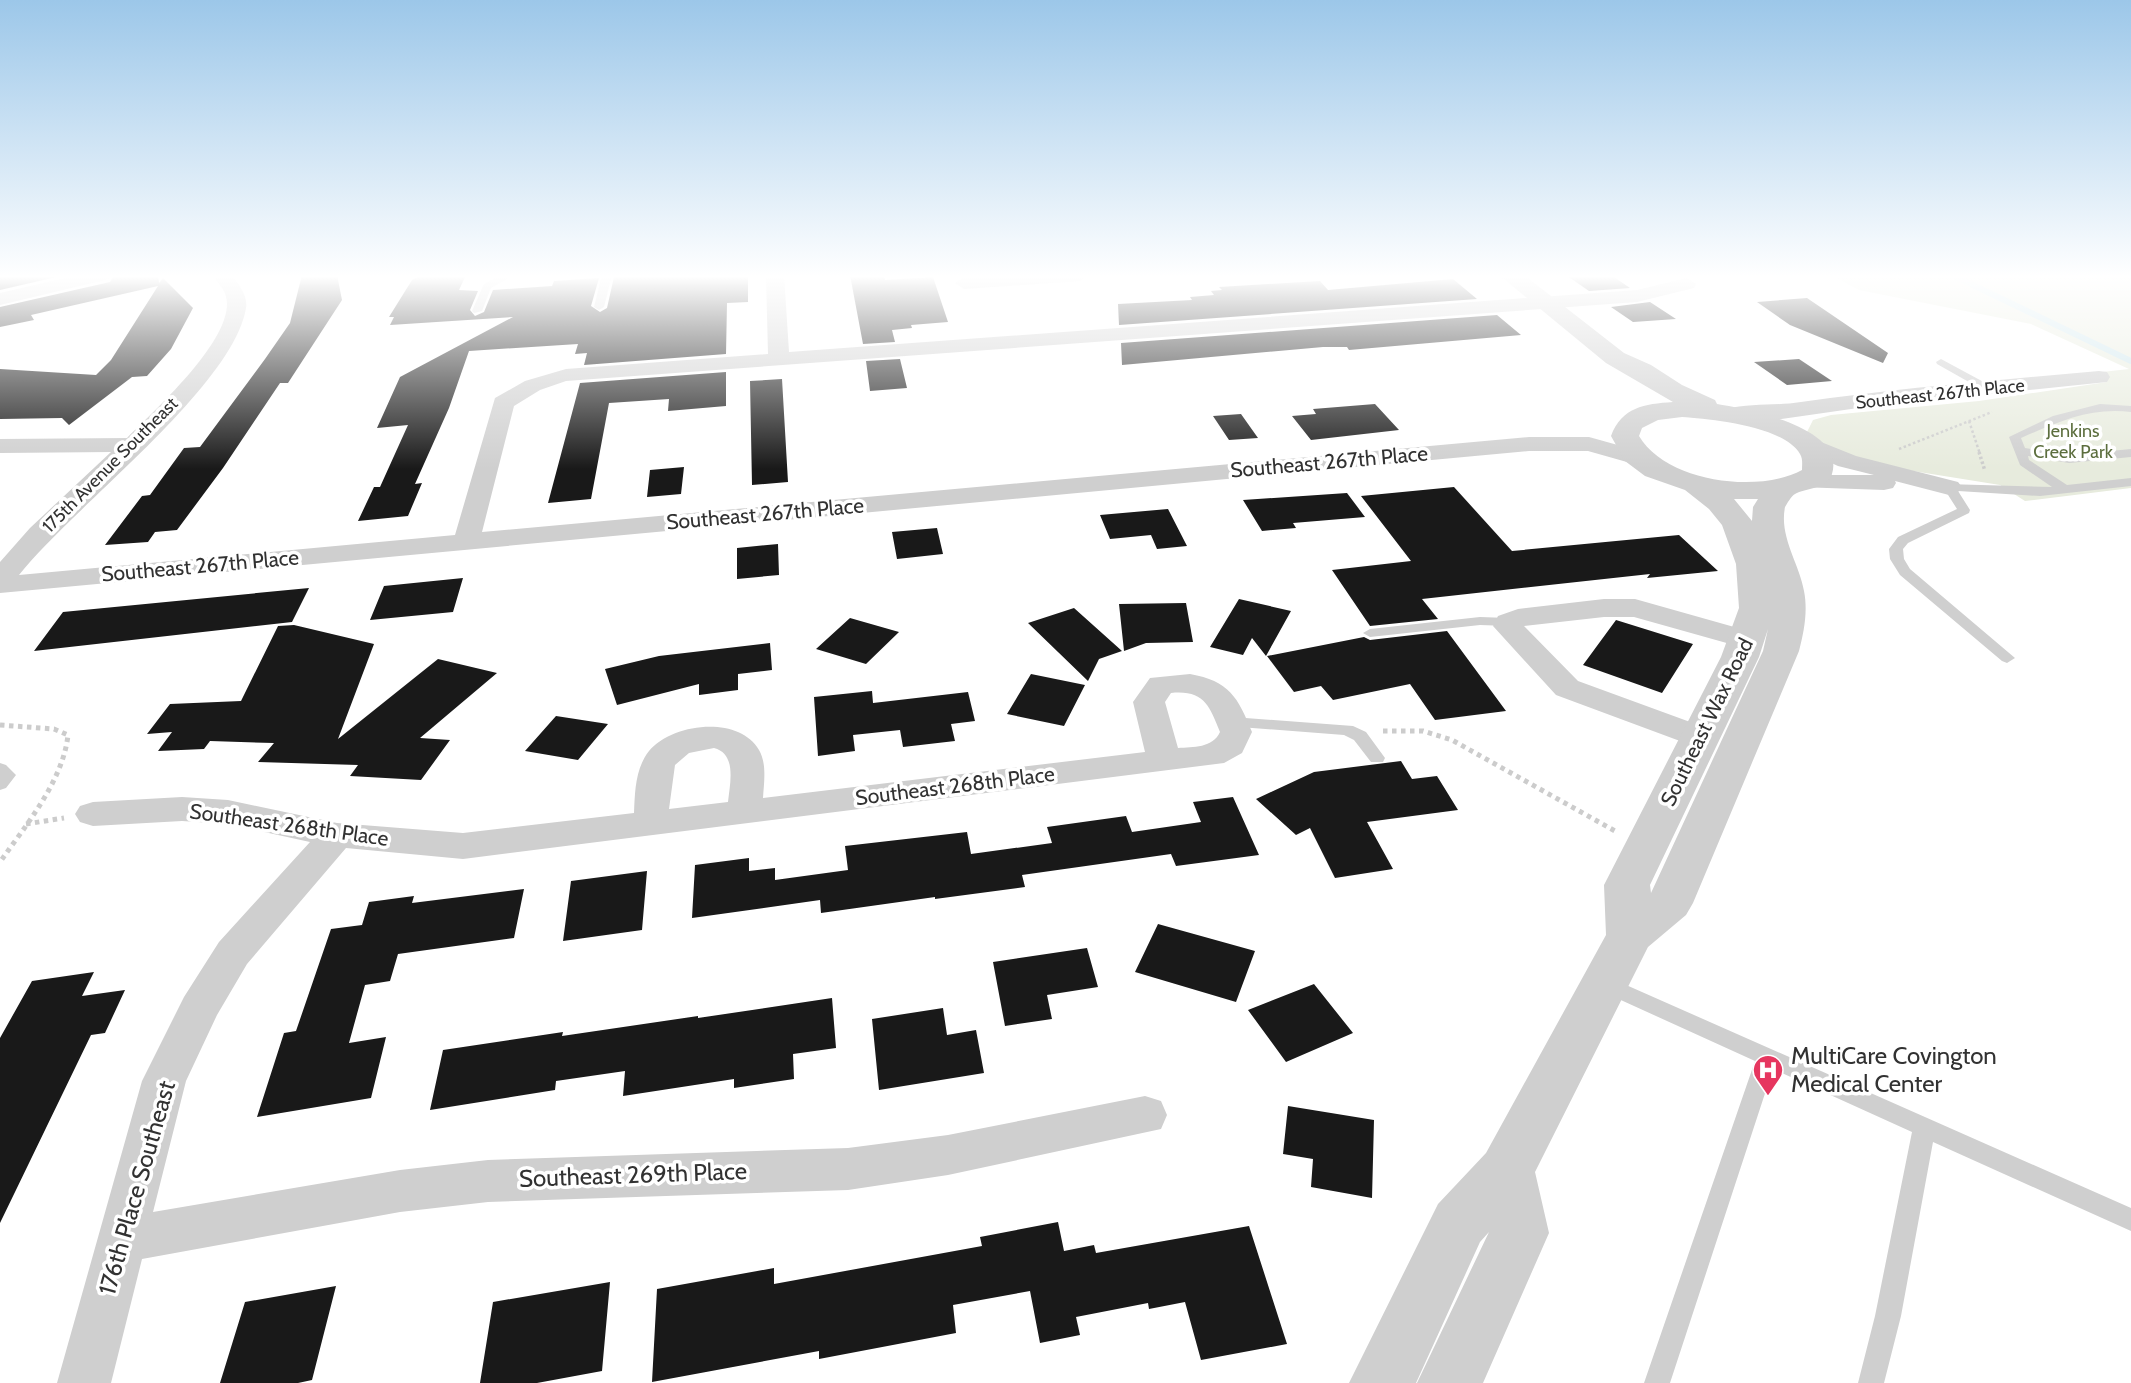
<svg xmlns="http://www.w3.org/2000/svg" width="2131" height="1383" viewBox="0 0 2131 1383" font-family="Cabin,sans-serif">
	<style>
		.green { fill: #e7ebdd }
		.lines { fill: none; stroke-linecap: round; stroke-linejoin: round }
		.stream { stroke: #cae4eb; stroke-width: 6 }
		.building { fill: #191919 }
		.path-far2 { stroke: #ccc; stroke-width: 2.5; stroke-dasharray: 2.5 2.5; stroke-linecap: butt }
		.path-far1 { stroke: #ccc; stroke-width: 3.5; stroke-dasharray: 2.5 2.5; stroke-linecap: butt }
		.path { stroke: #ccc; stroke-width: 5; stroke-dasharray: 4.5 4.5; stroke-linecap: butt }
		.service { fill: #cfcfcf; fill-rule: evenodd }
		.minor { fill: #cfcfcf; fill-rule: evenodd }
		.tertiary { fill: #cfcfcf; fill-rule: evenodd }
		.labels { text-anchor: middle; stroke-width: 7; stroke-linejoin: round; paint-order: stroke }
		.far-street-label { font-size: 18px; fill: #323232; stroke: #fff }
		.far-park-label { font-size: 18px; fill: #5c6e3e; stroke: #fff }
		.street-label { font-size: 21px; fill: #323232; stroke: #fff }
		.near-poi-label { font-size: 24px; fill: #323232; stroke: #fff; text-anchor: start }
		.near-street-label { font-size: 24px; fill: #323232; stroke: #fff }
	</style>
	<rect width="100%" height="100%" fill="#fff"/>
	<path class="green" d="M1831,275H2131V488L2025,501L2000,485L1888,467L1832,451L1807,432L1813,420L1831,415L1979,401L2107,382L2093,373L2129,369L2031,324L1859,290Z"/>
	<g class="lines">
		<path class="stream" d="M1952,275L2131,361"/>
	</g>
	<path class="building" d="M0,275H65L0,290Z
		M114,275H158L159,283L163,278L193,308L171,349L147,376L132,377L69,425L62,418L0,419V369L96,375L111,360L158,286L31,315L34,320L0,327V307L110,282Z
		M302,275H337L342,300L288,383H280L223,468L177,530L155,532L148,542L105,545L142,496L150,495L184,448L200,447L265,359L290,323Z
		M466,275L459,290L478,291L470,310L475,316L484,312L493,290L552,286L554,281L599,278L591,306L600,312L607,308L614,277L621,275H748V302L727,303L726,354L584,365L587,353L575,354L578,344L469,351L449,408L415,484L422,483L408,516L358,521L374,487H380L408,425L377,428L400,377L513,317L390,325L394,317H389L412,280L418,277Z
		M850,275H884L885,280L933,277L948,322L911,325L912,328L892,330L895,342L863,344Z
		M1566,275H1611L1630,288L1589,291Z
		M1453,279L1477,299L1119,325L1118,304L1192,300L1190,297L1214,295L1211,291L1222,290L1219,287L1320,281L1328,290Z
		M1807,298L1888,353L1883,363L1790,325L1757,302Z
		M1650,302L1676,319L1633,322L1611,307Z
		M1497,315L1521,335L1349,350L1347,347H1323L1122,365L1121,343Z
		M900,359L907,388L870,391L866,361Z
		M1799,359L1832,381L1787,385L1754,362Z
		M726,372V406L668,411L669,399L609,403L591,499L548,503L580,383Z
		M782,379L788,482L752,485L750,381Z
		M1375,404L1399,430L1311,440L1292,416L1316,414L1313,409Z
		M1241,414L1258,438L1229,440L1213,416Z
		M684,467L681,494L647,497L650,470Z
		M1454,487L1512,551L1679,535L1718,571L1647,578L1650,574L1422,599L1438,619L1370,626L1332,570L1411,561L1361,496Z
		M1347,493L1365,517L1293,523L1296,528L1262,531L1243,500Z
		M1168,509L1187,546L1157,549L1151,535L1110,539L1100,515Z
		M937,528L943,554L897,559L892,532Z
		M778,544L779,575L737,579V548Z
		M463,578L453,612L370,620L384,586Z
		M309,588L292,622L34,651L63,612Z
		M1239,599L1291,611L1266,656L1252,638L1243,655L1210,647Z
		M1186,603L1193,642L1146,643L1124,651L1119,604Z
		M1074,608L1122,651L1099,659L1088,681L1028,623Z
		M850,618L899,632L866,664L816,649Z
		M1616,620L1693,644L1662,693L1583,665Z
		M294,625L374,644L338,739L438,659L497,673L420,738L450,740L421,780L350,776L358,765L258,762L274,743L210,741L204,749L158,751L172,732L147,734L170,704L241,701L278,626Z
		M1447,631L1506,711L1435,720L1410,684L1333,700L1321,686L1294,692L1267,656L1364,637L1370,640Z
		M770,643L772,670L738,674V690L699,695V684L617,705L605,669L659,656Z
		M1031,674L1085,685L1064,726L1007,714Z
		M872,691L873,703L968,692L975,721L951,724L955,741L903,747L900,730L853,735L855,751L818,756L814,697Z
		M556,716L608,724L578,760L525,751Z
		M1401,761L1412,779L1437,776L1458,810L1367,822L1393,869L1335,878L1310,828L1296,835L1256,799L1314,772Z
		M1233,797L1259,855L1176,866L1171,854L1022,875L1025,887L935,899V897L821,913L820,900L692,918L695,865L749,858V871L775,868V880L848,870L845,846L967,832L971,854L1052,843L1047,827L1126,816L1132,832L1201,822L1193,802Z
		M647,871L642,930L563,941L571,881Z
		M524,889L514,938L398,954L390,981L365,985L349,1043L386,1037L371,1098L257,1117L284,1033L296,1031L331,929L362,925L369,902L414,896L412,903Z
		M1158,924L1255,951L1236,1002L1135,972Z
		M1087,948L1098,987L1047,995L1052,1019L1005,1026L993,962Z
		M94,972L82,996L125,990L105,1033L91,1035L0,1223V1038L32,981Z
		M1314,984L1353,1033L1286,1062L1248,1010Z
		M832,998L836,1048L793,1054L794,1079L734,1088V1079L623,1096L625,1071L556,1081L555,1090L430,1110L443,1050L563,1032L562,1036L698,1016V1018Z
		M943,1008L947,1035L976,1030L984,1073L879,1090L872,1019Z
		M1288,1106L1374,1120L1372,1198L1311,1187L1313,1159L1283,1154Z
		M1058,1222L1064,1251L1094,1245L1096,1253L1249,1226L1287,1344L1201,1360L1185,1302L1149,1309L1148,1303L1076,1317L1080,1335L1040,1343L1030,1291L953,1305L956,1333L819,1359V1351L652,1382L657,1289L774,1268V1284L982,1246L980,1237Z
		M610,1282L602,1371L537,1383H480L493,1302Z
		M336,1286L312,1380L298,1383H220L245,1302Z"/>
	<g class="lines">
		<path class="path-far2" d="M1969,421L1980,454
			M1899,449L1992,412"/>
		<path class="path-far1" d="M1979,452L1985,471"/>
		<path class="path" d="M0,725L54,729L68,735C63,781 26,825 0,862
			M1383,731H1423L1452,740L1615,831
			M26,824L64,818"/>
		<path class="service" d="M502,275H514L491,288L482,311L474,313L472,311L484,284Z
			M602,275H612L604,307L599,310L594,307Z
			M1941,359L1991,386L1992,388L1983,390L1937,364L1936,362Z
			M2100,404L2131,406V412C2090,407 2058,422 2021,438L2025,448L2069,455L2131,449V457L2069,463L2028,456L2029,460L2067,485L2131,478V486L2040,496L1958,491L1970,510L1969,513L1908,543L1903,549L1904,559L1910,569L2015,658L2007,663L2002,661L1900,575L1890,559L1889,549L1898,537L1957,509L1943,487L1945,484L2052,487L2020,465L2009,437L2053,416Z
			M1480,617L1508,618L1515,622L1508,626L1480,625L1370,637L1363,633L1370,629Z
			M1232,717L1353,726L1366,732L1385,758L1383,762H1371L1354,740L1344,735L1226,726L1224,722Z
			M0,763L6,765L16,775L6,788L0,790Z
			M1608,977L2131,1208V1231L1933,1142L1901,1316L1884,1383H1858L1875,1316L1912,1132L1773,1069L1670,1383H1644L1755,1061L1601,991L1598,985L1601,979Z"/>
		<path class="minor" d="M78,275H112L109,279L0,305V293Z
			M212,275H231C239,284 248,296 246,308C233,387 73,507 19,575L455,535L495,398L525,381L566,369L768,354L766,275H784L789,352L1637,290L1687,278L1696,284L1694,288L1637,302L566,381L540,390L514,406L482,532L1529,437H1589L1650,454L1653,459L1650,464L1641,466L1588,451H1529L0,593V562L30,528L111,452L0,453V439L127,438C155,410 227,345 227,304C227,291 219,284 212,275Z
			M996,275H1089L1080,281L964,289L955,283L964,277Z
			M2099,371L2107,372L2110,377L2107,382L1872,406L1774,420L1726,419L1723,414L1726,409C1750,403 1776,406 1801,402C1900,388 1999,380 2099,371Z
			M1806,436L1856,456L1958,482L1962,487L1958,492L1949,495L1895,481L1896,483L1893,488L1884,490L1799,487L1796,482L1799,477L1808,475H1874L1838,466L1798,448L1794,443L1798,438Z
			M1604,599H1635L1759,634L1763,640L1759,646L1748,649L1634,617H1604L1524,626L1578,681L1712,730L1716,737L1712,744L1700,747L1688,744L1556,695L1493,626L1498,616L1518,609Z
			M1190,674C1229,681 1238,697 1252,732L1242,753L1224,763L463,859L346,848L247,964L217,1015L186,1081L153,1212L400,1170L488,1160L848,1148L948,1135L1145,1096L1161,1101L1167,1115L1161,1129L948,1175L848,1190L488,1202L400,1212L142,1259L111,1383H57L142,1081L184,997L219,942L310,842L228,824L182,821L93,826L80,822L75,814L80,806L93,802L182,797L228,800L337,823L463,833L634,813C635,792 635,769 649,751C672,723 739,715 759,750C767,764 764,782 763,798L1145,752L1133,702L1150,678ZM1171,693C1204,690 1209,705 1220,732C1213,748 1193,747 1178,748L1165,702ZM714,748C737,754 730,783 728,802L669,809L675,765L689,753Z"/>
		<path class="tertiary" d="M1499,275H1524L1624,353L1651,365L1682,385L1715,400L1717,404C1747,409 1846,427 1832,474C1828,489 1805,488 1795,494C1791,496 1787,504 1785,507C1779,537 1799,563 1804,591C1808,611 1804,632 1799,651L1693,903L1686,915L1648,947L1535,1172L1549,1233L1483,1383H1417L1489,1232L1480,1242L1416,1383H1349L1438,1204L1486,1153L1606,935L1604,885L1721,657L1739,608L1736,564L1722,525L1709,509L1685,490L1645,476L1625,461L1611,436C1622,407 1644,404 1673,402L1606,363ZM1682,417C1711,419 1784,426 1800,454C1803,459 1802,464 1802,470C1758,494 1666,482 1639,436L1642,428L1658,420ZM1734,499H1758L1753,507L1752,521ZM1768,629L1763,651L1651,893L1650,885L1759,657Z"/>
	</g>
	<linearGradient id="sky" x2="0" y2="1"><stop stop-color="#9cc7e9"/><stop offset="0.59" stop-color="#fff"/><stop offset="1" stop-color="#fff" stop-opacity="0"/></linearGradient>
	<rect width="2131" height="469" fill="url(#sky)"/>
	<defs>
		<g id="hospital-pin" transform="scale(1.575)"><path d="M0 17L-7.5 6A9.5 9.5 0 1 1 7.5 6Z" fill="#e6365f" stroke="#fff"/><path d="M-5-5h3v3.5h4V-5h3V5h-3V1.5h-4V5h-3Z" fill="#fff"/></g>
	</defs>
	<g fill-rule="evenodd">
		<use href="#hospital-pin" x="1768" y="1070"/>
	</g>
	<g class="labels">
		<g class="far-street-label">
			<text transform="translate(1940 394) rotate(-6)" y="6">Southeast 267th Place</text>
			<text transform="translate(110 465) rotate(-45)" y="6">175th Avenue Southeast</text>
		</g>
		<g class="far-park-label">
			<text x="2073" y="437">Jenkins<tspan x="2073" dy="21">Creek Park</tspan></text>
		</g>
		<g class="street-label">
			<text transform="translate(1329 462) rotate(-5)" y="7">Southeast 267th Place</text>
			<text transform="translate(765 514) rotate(-5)" y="7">Southeast 267th Place</text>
			<text transform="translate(200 566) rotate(-5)" y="7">Southeast 267th Place</text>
			<text transform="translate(1707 722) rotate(-64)" y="7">Southeast Wax Road</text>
			<text transform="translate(955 786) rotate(-7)" y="7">Southeast 268th Place</text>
			<text transform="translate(289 825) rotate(8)" y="7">Southeast 268th Place</text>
		</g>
		<g class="near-poi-label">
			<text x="1791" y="1064">MultiCare Covington<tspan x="1791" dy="28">Medical Center</tspan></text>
		</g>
		<g class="near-street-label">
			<text transform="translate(633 1175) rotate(-2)" y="8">Southeast 269th Place</text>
			<text transform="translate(137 1188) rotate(-74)" y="8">176th Place Southeast</text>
		</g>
	</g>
</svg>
